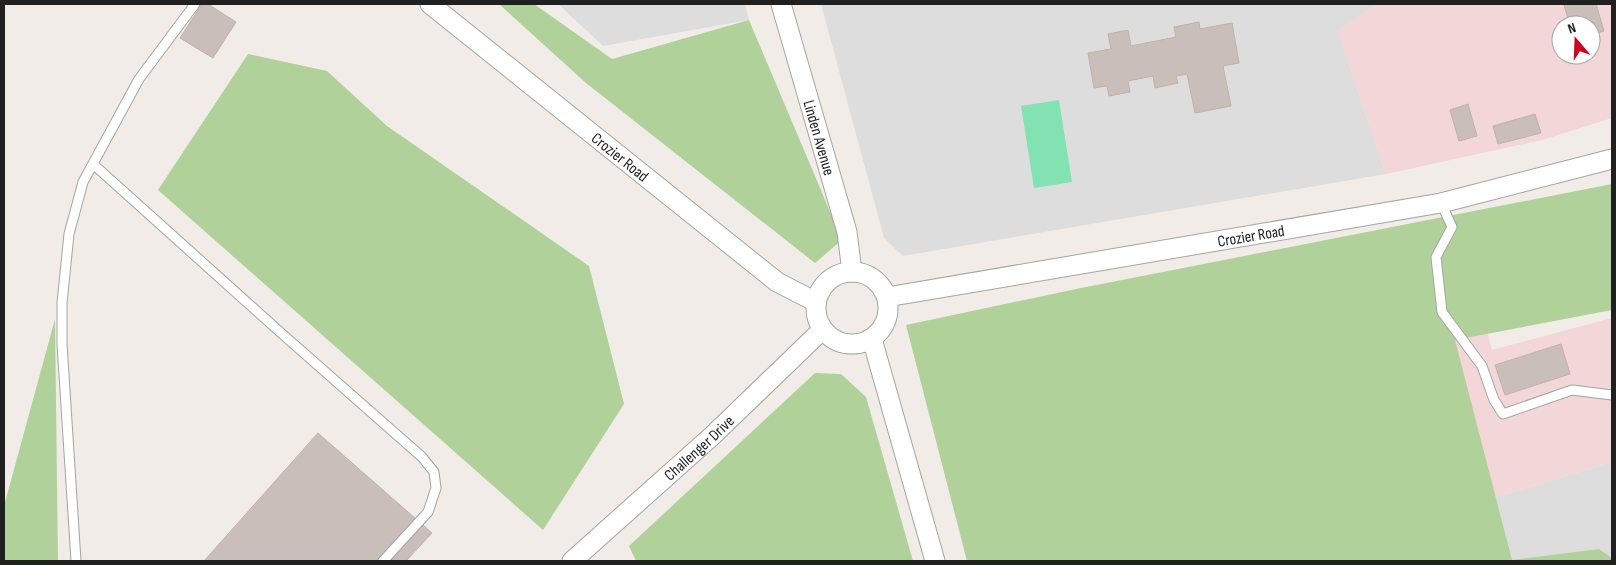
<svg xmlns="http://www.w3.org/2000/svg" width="1616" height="565" viewBox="0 0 1616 565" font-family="'Sofia Sans Condensed',sans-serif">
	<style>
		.residential { fill: #dedddd }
		.commercial { fill: #f2d6d8; fill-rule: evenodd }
		.forest { fill: #b1d19a }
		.pitch { fill: #83e2b1 }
		.building { fill: #c9beb9; stroke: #c3b1a8 }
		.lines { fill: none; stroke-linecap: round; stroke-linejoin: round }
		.service-casing { stroke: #a4a4a4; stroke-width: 11 }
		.minor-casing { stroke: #a4a4a4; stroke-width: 21 }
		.service { stroke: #fff; stroke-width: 9 }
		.minor { stroke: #fff; stroke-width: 19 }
		.labels { text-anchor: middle; stroke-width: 5; stroke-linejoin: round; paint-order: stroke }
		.street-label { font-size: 16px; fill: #202020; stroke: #fff }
	</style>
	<rect width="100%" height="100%" fill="#f1ece7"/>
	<path class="residential" d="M558,4H745L749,20L603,46Z
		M821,4H1379L1338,31L1386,174L903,256L884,238Z
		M1612,462V561H1492L1480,502Z"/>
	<path class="commercial" d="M1379,4H1612V118L1542,140L1386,174L1338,31ZM1561,25H1591V55H1561Z
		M1457,223L1492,350L1612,318V462L1480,502L1409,233Z"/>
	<path class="forest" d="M499,4H534L612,59L749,20L842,240L815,263L586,83Z
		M248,54L327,71L387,126L589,266L624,404L543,530L158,190Z
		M1612,184V310L1455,340L1512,560L1599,549L1612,558V561H967L906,325L1081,288Z
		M55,319L58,561H4V506Z
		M815,373L841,374L866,397L913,561H636L629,546Z"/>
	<path class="pitch" d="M1059,100L1072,182L1034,188L1021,106Z"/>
	<path class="building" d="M202,4H208L236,22L213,58L180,38Z
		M1568,4H1596L1604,31L1591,35V25H1570L1564,5Z
		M1199,22L1200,29L1232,23L1239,63L1223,66L1231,106L1195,113L1187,74L1176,76L1178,83L1155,88L1153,76L1128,81L1130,92L1109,96L1107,86L1094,88L1088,53L1111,49L1108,34L1128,30L1131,46L1176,37L1174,27Z
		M1468,104L1477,136L1459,141L1450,110Z
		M1535,114L1541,133L1498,144L1493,126Z
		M1561,344L1570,374L1505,395L1495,365Z
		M318,433L432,533L406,561H204Z"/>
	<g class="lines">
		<g class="service-casing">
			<path id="service" d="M93,164L280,332L422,457L434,472L436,488L428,512L383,561
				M1441,203L1452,227L1436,257L1442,312L1482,366L1494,400L1503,414L1572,390L1612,395
				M76,561L62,344V303L69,234L83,182L139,79L195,4"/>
		</g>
		<g class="minor-casing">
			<g id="minor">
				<path id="s1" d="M430,4L777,282L816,302"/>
				<path id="s2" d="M781,4L847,232L852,272"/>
				<circle cx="852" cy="308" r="36"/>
				<path id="s3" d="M887,297L1441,203L1612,159"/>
				<path d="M872,339L935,561"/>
				<path id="s4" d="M572,561L712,436L822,330"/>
			</g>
		</g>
		<use href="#service" class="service"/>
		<use href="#minor" class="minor"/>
	</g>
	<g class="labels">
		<g class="street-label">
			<text dy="6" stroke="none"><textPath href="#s2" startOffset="139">Linden Avenue</textPath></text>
			<text dy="6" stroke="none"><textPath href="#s1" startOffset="244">Crozier Road</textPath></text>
			<text dy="6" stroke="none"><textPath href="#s3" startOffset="369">Crozier Road</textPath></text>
			<text dy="6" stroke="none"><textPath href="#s4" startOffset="170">Challenger Drive</textPath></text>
		</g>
	</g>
	<rect width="1616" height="565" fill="none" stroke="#202020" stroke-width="10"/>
	<g transform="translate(1576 40) rotate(341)"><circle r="24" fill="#ffffff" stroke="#a6a6a6"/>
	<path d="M0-4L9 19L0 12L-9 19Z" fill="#d0001a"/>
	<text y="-8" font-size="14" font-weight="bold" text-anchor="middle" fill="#202020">N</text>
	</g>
</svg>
